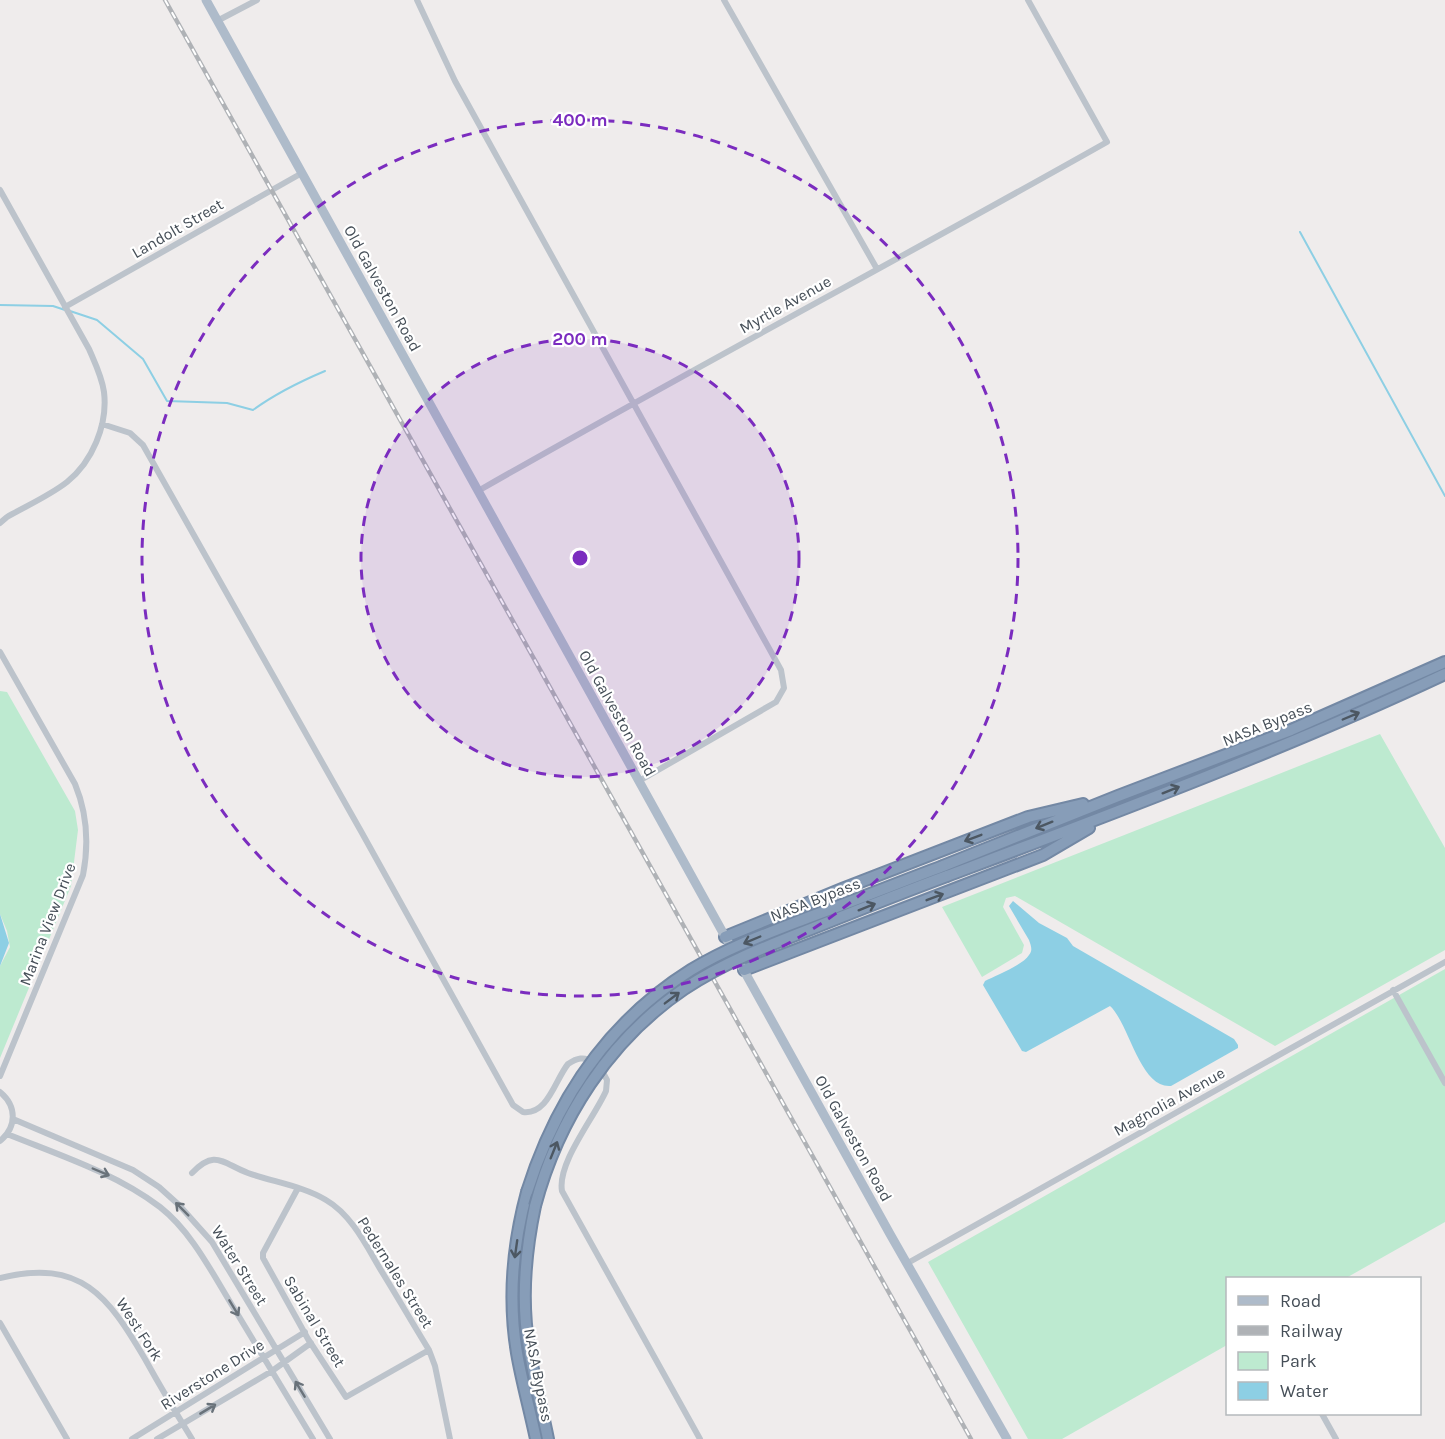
<svg xmlns="http://www.w3.org/2000/svg" width="1445" height="1439" viewBox="0 0 1445 1439" font-family="Karla,sans-serif">
	<style>
		.green { fill: #bdead0 }
		.water { fill: #8dcfe4 }
		.lines { fill: none; stroke-linecap: round; stroke-linejoin: round }
		.stream { stroke: #8dcfe4; stroke-width: 2 }
		.highway-casing { stroke: #7388a4; stroke-width: 14 }
		.street { stroke: #bcc3cb; stroke-width: 6 }
		.primary { stroke: #aebbca; stroke-width: 9 }
		.highway { stroke: #879db8; stroke-width: 10 }
		.rail-casing { stroke: #afb2b6; stroke-width: 4.5 }
		.rail { stroke: #fff; stroke-width: 2; stroke-dasharray: 7; stroke-linecap: butt }
		.highway-bridge-casing { stroke: #7388a4; stroke-width: 14; stroke-linecap: butt }
		.highway-bridge { stroke: #879db8; stroke-width: 10 }
		.oneway { stroke: #4c5762 }
		.oneway2 { stroke: #69727a }
		.ring { fill: none; stroke: #7b2cbf; stroke-width: 3; stroke-dasharray: 10 8 }
		.labels { text-anchor: middle; stroke-width: 4.5; stroke-linejoin: round; paint-order: stroke }
		.street-label { font-size: 16px; fill: #464f58; stroke: #fff }
		.centre { fill: #7b2cbf; stroke: #fff; stroke-width: 3 }
		.ring-label { font-size: 18px; text-anchor: middle; font-weight: bold; fill: #7b2cbf; stroke: #fff; stroke-width: 4.5; stroke-linejoin: round; paint-order: stroke }
	</style>
	<rect width="100%" height="100%" fill="#efecec"/>
	<path class="green" d="M0,691L7,692L75,811L78,830L71,886L0,1058V966L10,947L7,931L0,914Z
		M1380,734L1445,848V950L1275,1046L1015,896L1006,898L1003,907L1024,945L1022,953L982,977L942,907Z
		M1445,969V1222L1346,1278H1228L1227,1345L1062,1439H1028L928,1262Z"/>
	<path class="water" d="M1013,901L1039,923L1067,938L1073,946L1234,1039L1238,1045V1048L1171,1086C1140,1089 1129,1023 1110,1006L1026,1052L1022,1051L983,985L985,981C995,976 1023,965 1029,955C1033,950 1031,946 1029,940L1009,906Z
		M0,914L9,943L0,966Z"/>
	<g class="lines">
		<path class="stream" d="M1300,232L1445,496
			M0,305L53,306L65,310
			M70,311L97,320L143,359L167,401L227,403L253,410C275,394 299,382 325,371"/>
		<g class="highway-casing">
			<path id="highway" d="M943,866L1118,796L1291,730L1445,662
				M947,876C1114,813 1283,750 1445,674
				M725,937L842,889L1028,817L1083,804
				M744,970L1043,855L1089,828
				M527,1192C513,1244 508,1299 517,1353C522,1382 530,1410 536,1439
				M535,1206C525,1253 521,1301 529,1348C534,1379 542,1409 548,1439"/>
		</g>
		<path class="street" d="M417,0L455,81L781,670L784,688L776,702L639,781
			M724,0L877,269
			M217,21L257,0
			M0,190L89,349C95,363 102,377 104,392C108,425 92,462 67,482C49,496 26,506 7,517L0,523
			M65,307L302,173
			M102,424L130,433L143,445L362,833L513,1105L523,1112C548,1115 555,1080 568,1064C577,1058 584,1056 593,1062
			M478,491C686,372 898,260 1107,142L1028,0
			M0,652L75,784C87,813 89,844 83,875L0,1076
			M1393,990L1445,1083
			M601,1069L607,1080L606,1091C594,1118 557,1163 562,1191L700,1439
			M0,1092C17,1106 17,1127 0,1141
			M13,1119L133,1170L159,1187L179,1205L212,1242L330,1439
			M7,1134C59,1155 115,1173 160,1207C193,1233 213,1275 235,1310C261,1353 287,1396 313,1439
			M192,1173C215,1149 222,1163 248,1173C273,1182 303,1186 326,1200C352,1215 367,1247 382,1272C398,1298 413,1324 429,1350L435,1366L450,1439
			M298,1188L263,1253V1258L308,1339L346,1397L429,1350
			M906,1264L1445,962
			M0,1278C81,1258 108,1296 145,1359C160,1386 176,1413 192,1439
			M0,1323L67,1439
			M1322,1414L1336,1439
			M132,1439L305,1332
			M157,1439L272,1371L311,1343"/>
		<path class="primary" d="M206,0L890,1234L1007,1439"/>
		<use href="#highway" class="highway"/>
		<g class="rail-casing">
			<path id="rail" d="M165,0L971,1439"/>
		</g>
		<use href="#rail" class="rail"/>
		<g class="highway-bridge-casing">
			<path id="highway-bridge" d="M527,1192C556,1100 608,1022 691,970C727,948 768,933 807,918C853,901 898,883 943,866
				M535,1206C558,1119 609,1040 684,989C723,963 767,946 811,929C856,911 901,893 947,876"/>
		</g>
		<use href="#highway-bridge" class="highway-bridge"/>
	</g>
	<defs><path id="oneway-shaft" d="M-6 0H5M1.5-3L5.5 0L1.5 3" fill="none" stroke-width="1.6" stroke-linecap="round" stroke-linejoin="round" transform="scale(1.5)"/></defs>
	<g class="oneway">
		<use href="#oneway-shaft" transform="translate(1351 716) rotate(-23)"/>
		<use href="#oneway-shaft" transform="translate(1171 790) rotate(-22)"/>
		<use href="#oneway-shaft" transform="translate(1044 825) rotate(158)"/>
		<use href="#oneway-shaft" transform="translate(973 838) rotate(159)"/>
		<use href="#oneway-shaft" transform="translate(935 897) rotate(-21)"/>
		<use href="#oneway-shaft" transform="translate(867 907) rotate(-22)"/>
		<use href="#oneway-shaft" transform="translate(752 940) rotate(157)"/>
		<use href="#oneway-shaft" transform="translate(672 998) rotate(-37)"/>
		<use href="#oneway-shaft" transform="translate(554 1150) rotate(-68)"/>
		<use href="#oneway-shaft" transform="translate(516 1249) rotate(98)"/>
	</g>
	<g class="oneway2">
		<use href="#oneway-shaft" transform="translate(101 1172) rotate(23)"/>
		<use href="#oneway-shaft" transform="translate(182 1209) rotate(-135)"/>
		<use href="#oneway-shaft" transform="translate(234 1308) rotate(59)"/>
		<use href="#oneway-shaft" transform="translate(300 1389) rotate(-121)"/>
		<use href="#oneway-shaft" transform="translate(208 1409) rotate(-31)"/>
	</g>
	<circle cx="580" cy="558" r="219" fill="#7b2cbf" fill-opacity=".12"/>
	<g class="ring">
		<circle cx="580" cy="558" r="219"/>
		<circle cx="580" cy="558" r="438"/>
	</g>
	<g class="labels">
		<g class="street-label">
			<text transform="translate(177 228) rotate(-30)" y="6">Landolt Street</text>
			<text transform="translate(383 288) rotate(61)" y="6">Old Galveston Road</text>
			<text transform="translate(785 304) rotate(-29)" y="6">Myrtle Avenue</text>
			<text transform="translate(618 713) rotate(61)" y="6">Old Galveston Road</text>
			<text transform="translate(1267 723) rotate(-22)" y="6">NASA Bypass</text>
			<text transform="translate(815 899) rotate(-21)" y="6">NASA Bypass</text>
			<text transform="translate(47 924) rotate(-69)" y="6">Marina View Drive</text>
			<text transform="translate(1169 1101) rotate(-29)" y="6">Magnolia Avenue</text>
			<text transform="translate(854 1138) rotate(61)" y="6">Old Galveston Road</text>
			<text transform="translate(240 1265) rotate(58)" y="6">Water Street</text>
			<text transform="translate(396 1272) rotate(58)" y="6">Pedernales Street</text>
			<text transform="translate(315 1321) rotate(59)" y="6">Sabinal Street</text>
			<text transform="translate(140 1329) rotate(57)" y="6">West Fork</text>
			<text transform="translate(212 1374) rotate(-32)" y="6">Riverstone Drive</text>
			<text transform="translate(539 1375) rotate(79)" y="6">NASA Bypass</text>
		</g>
	</g>
	<circle cx="580" cy="558" r="9" class="centre"/>
	<g class="ring-label">
		<text x="580" y="126">400 m</text>
		<text x="580" y="345">200 m</text>
	</g>
	<rect x="1226" y="1277" width="195" height="138" fill="#ffffff" stroke="#b5b9bc" stroke-width="1.5"/>
	<rect x="1238" y="1296" width="30" height="9" fill="#aebbca" stroke="#b5b9bc" stroke-width="1.5"/>
	<text x="1280" y="1307" font-size="18" fill="#464f58">Road</text>
	<rect x="1238" y="1326" width="30" height="9" fill="#afb2b6" stroke="#b5b9bc" stroke-width="1.5"/>
	<text x="1280" y="1337" font-size="18" fill="#464f58">Railway</text>
	<rect x="1238" y="1352" width="30" height="18" fill="#bdead0" stroke="#b5b9bc" stroke-width="1.5"/>
	<text x="1280" y="1367" font-size="18" fill="#464f58">Park</text>
	<rect x="1238" y="1382" width="30" height="18" fill="#8dcfe4" stroke="#b5b9bc" stroke-width="1.5"/>
	<text x="1280" y="1397" font-size="18" fill="#464f58">Water</text>
</svg>
